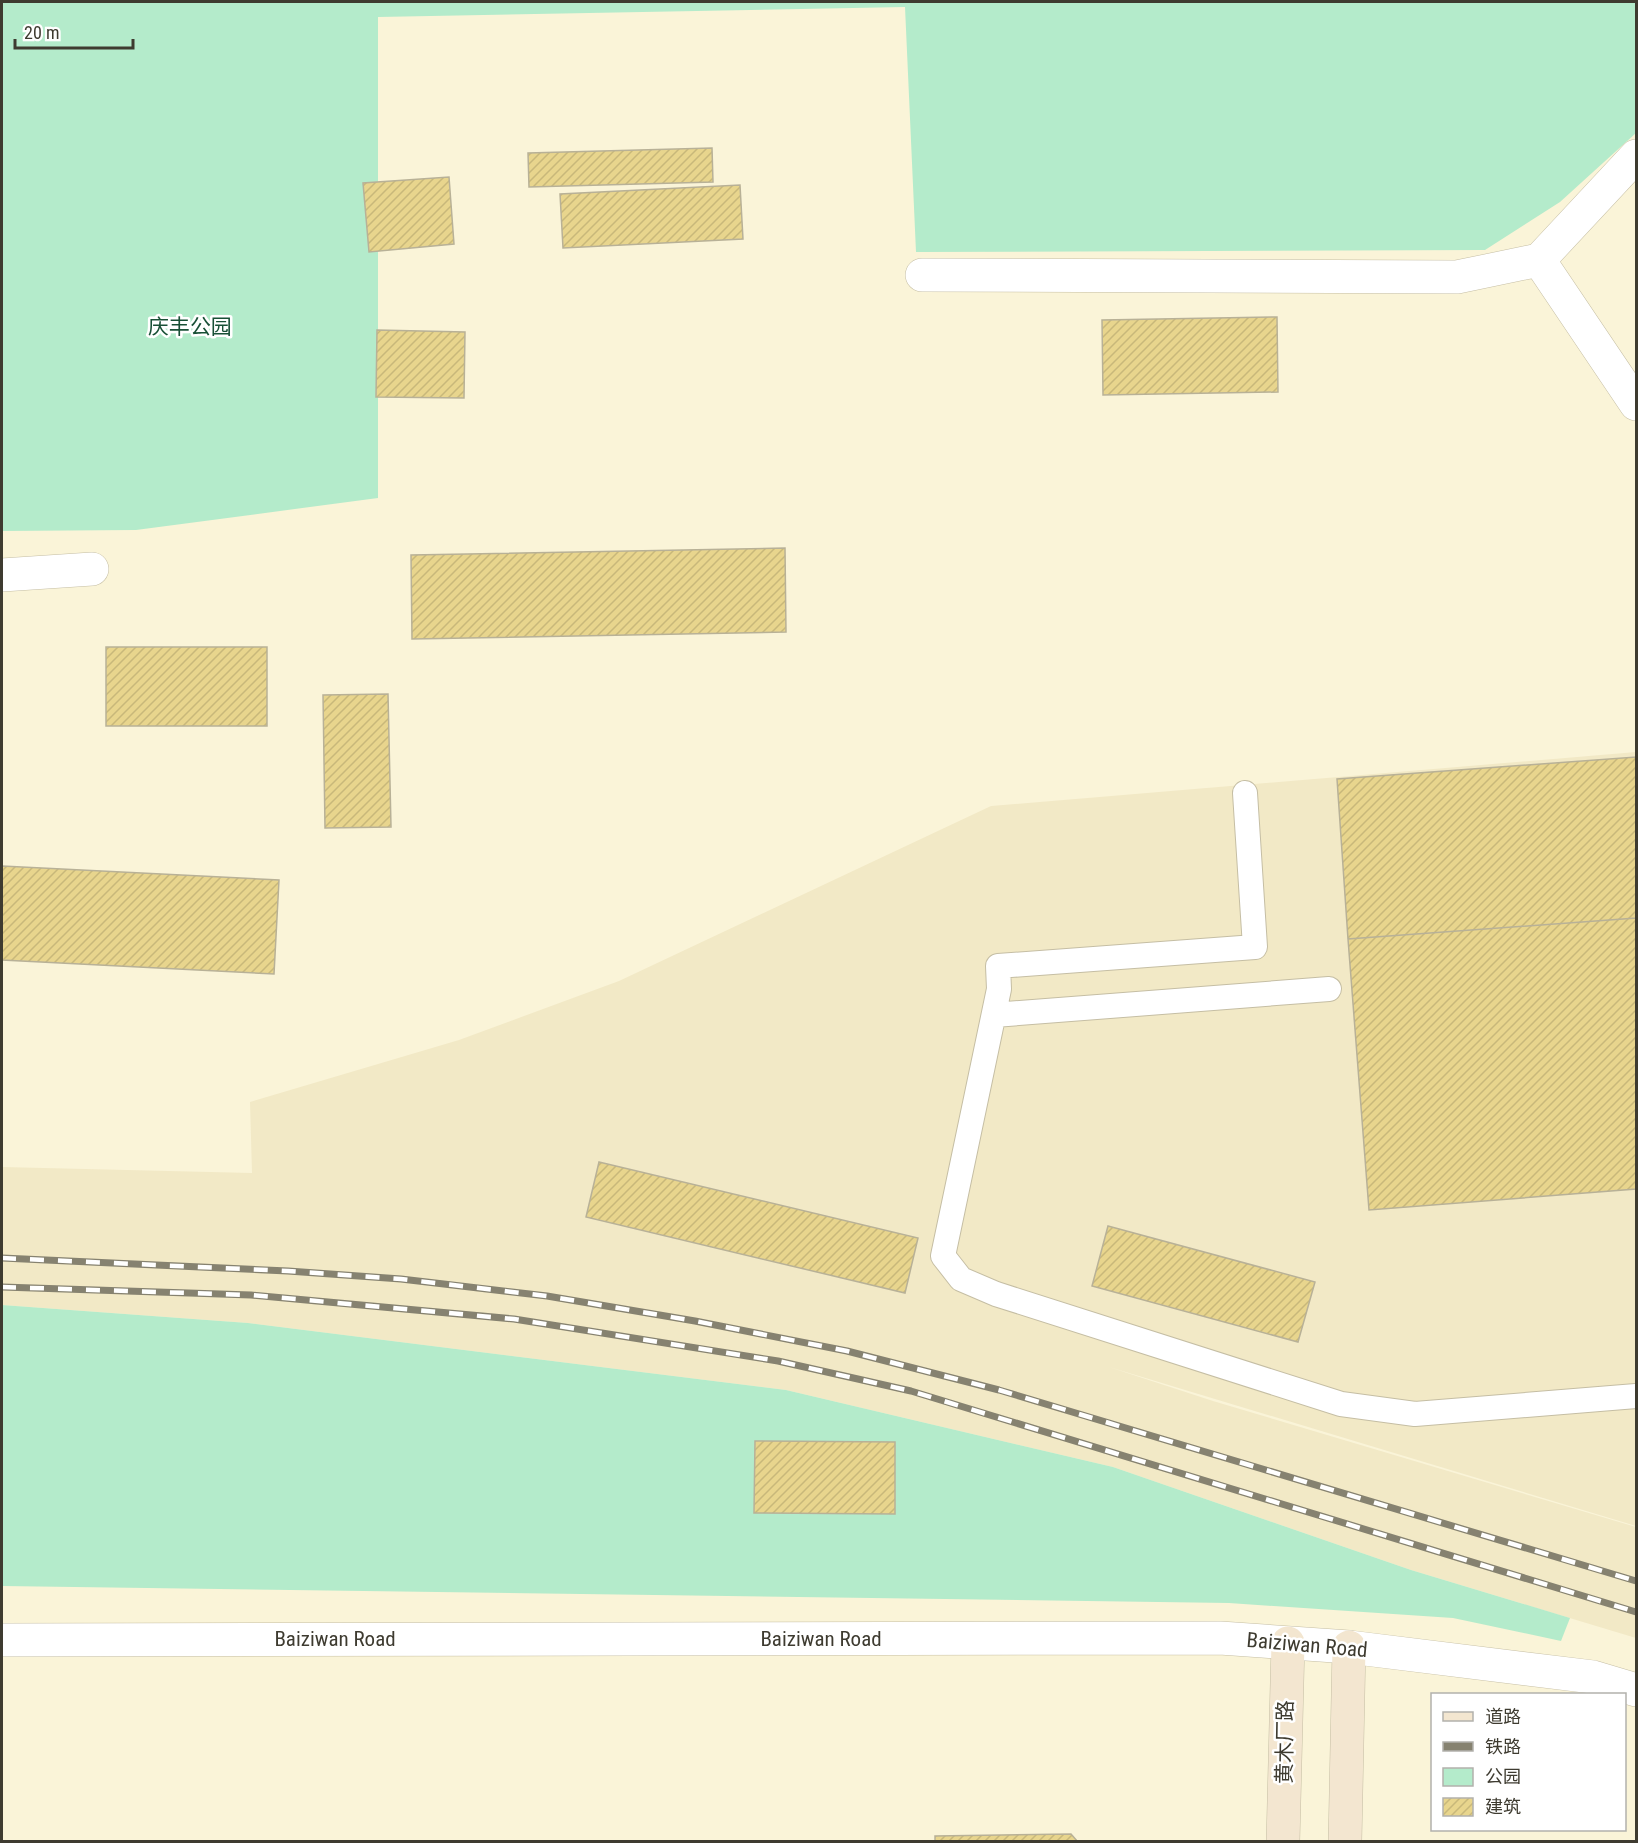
<svg xmlns="http://www.w3.org/2000/svg" width="1638" height="1843" viewBox="0 0 1638 1843" font-family="'Roboto Condensed','Noto Sans SC',sans-serif">
	<style>
		.built { fill: #f2e9c6 }
		.green { fill: #b4ebcb }
		.building { fill: url(#building-hatch); stroke: #b8b197; stroke-width: 1.5 }
		.lines { fill: none; stroke-linecap: round; stroke-linejoin: round }
		.service-casing { stroke: #c5bea4; stroke-width: 26 }
		.minor-casing { stroke: #c5bea4; stroke-width: 34 }
		.tertiary-casing { stroke: #c5bea4; stroke-width: 34 }
		.secondary-casing { stroke: #c5bea4; stroke-width: 34 }
		.service { stroke: #fff; stroke-width: 24 }
		.minor { stroke: #fff; stroke-width: 33 }
		.tertiary { stroke: #fff; stroke-width: 33 }
		.secondary { stroke: #f3e6d0; stroke-width: 33 }
		.rail-casing { stroke: #868270; stroke-width: 7 }
		.rail { stroke: #fff; stroke-width: 4.5; stroke-dasharray: 14; stroke-linecap: butt }
		.labels { text-anchor: middle; stroke-width: 5; stroke-linejoin: round; paint-order: stroke }
		.park-label { font-size: 21px; fill: #185036; stroke: #fff }
		.street-label { font-size: 21px; fill: #3e3b30; stroke: #fff }
	</style>
	<defs>
		<pattern id="building-hatch" width="6" height="6" patternUnits="userSpaceOnUse" patternTransform="scale(1.5)"><rect width="6" height="6" fill="#e8d58d"/><path d="M-1 1l2-2M0 6l6-6M5 7l2-2" fill="none" stroke="#c8b87a"/></pattern>
	</defs>
	<rect width="100%" height="100%" fill="#faf4d8"/>
	<path class="built" d="M1636,752V1526L1109,1367L1213,1401L1636,1527V1638L1411,1570L1113,1467L786,1390L248,1323L2,1305V1167L252,1173L250,1102L459,1040L619,981L991,806Z"/>
	<path class="green" d="M2,2H1636V133L1560,202L1485,250L916,252L905,7L378,17V498L136,530L2,531Z
		M2,1305L248,1323L786,1390L1113,1467L1411,1570L1570,1618L1561,1641L1453,1618L1229,1603L2,1586Z"/>
	<path class="building" d="M712,148L713,182L529,187L528,153Z
		M449,177L454,244L369,252L363,183Z
		M740,185L743,239L563,248L560,194Z
		M1277,317L1278,392L1103,395L1102,320Z
		M377,330L465,332L464,398L376,397Z
		M785,548L786,632L412,639L411,555Z
		M106,647H267V726H106Z
		M388,694L391,827L325,828L323,695Z
		M1636,757V918L1348,939L1337,779Z
		M2,866L279,880L274,974L2,960Z
		M1636,918V1189L1369,1210L1348,939Z
		M599,1162L918,1238L905,1293L586,1217Z
		M1108,1226L1315,1282L1298,1342L1092,1286Z
		M755,1441L895,1442V1514L754,1513Z
		M1071,1834L1078,1842H935V1836Z"/>
	<g class="lines">
		<g class="service-casing">
			<path id="service" d="M1245,793L1255,947L998,966L999,989L943,1256L961,1279L996,1294L1341,1404L1415,1414L1636,1396
				M994,1015L1329,989"/>
		</g>
		<g class="minor-casing">
			<path id="minor" d="M1539,260L1636,156
				M922,275L1457,277L1539,260L1636,404
				M2,575L92,569"/>
		</g>
		<g class="tertiary-casing">
			<path id="tertiary" d="M2,1640L1220,1638L1349,1647L1593,1677L1636,1690"/>
		</g>
		<g class="secondary-casing">
			<path id="secondary" d="M1283,1842L1288,1643
				M1345,1842L1349,1647"/>
		</g>
		<use href="#service" class="service"/>
		<use href="#minor" class="minor"/>
		<use href="#tertiary" class="tertiary"/>
		<use href="#secondary" class="secondary"/>
		<g class="rail-casing">
			<path id="rail" d="M2,1258L288,1271L401,1279L547,1296L695,1321L847,1351L999,1390L1636,1581
				M2,1287L251,1295L514,1319L778,1361L911,1391L1636,1612"/>
		</g>
		<use href="#rail" class="rail"/>
	</g>
	<g class="labels">
		<g class="park-label">
			<text x="190" y="334">庆丰公园</text>
		</g>
		<g class="street-label">
			<text x="335" y="1646">Baiziwan Road</text>
			<text x="821" y="1646">Baiziwan Road</text>
			<text transform="translate(1307 1645) rotate(5)" y="7">Baiziwan Road</text>
			<text transform="translate(1285 1742) rotate(-89)" y="7">黄木厂路</text>
		</g>
	</g>
	<rect width="1638" height="1843" fill="none" stroke="#3e3b30" stroke-width="6"/>
	<rect x="1431" y="1693" width="195" height="138" fill="#ffffff" stroke="#b2b1ac" stroke-width="1.5"/>
	<rect x="1443" y="1712" width="30" height="9" fill="#f3e6d0" stroke="#b2b1ac" stroke-width="1.5"/>
	<text x="1485" y="1723" font-size="18" fill="#3e3b30">道路</text>
	<rect x="1443" y="1742" width="30" height="9" fill="#868270" stroke="#b2b1ac" stroke-width="1.5"/>
	<text x="1485" y="1753" font-size="18" fill="#3e3b30">铁路</text>
	<rect x="1443" y="1768" width="30" height="18" fill="#b4ebcb" stroke="#b2b1ac" stroke-width="1.5"/>
	<text x="1485" y="1783" font-size="18" fill="#3e3b30">公园</text>
	<rect x="1443" y="1798" width="30" height="18" fill="url(#building-hatch)" stroke="#b2b1ac" stroke-width="1.5"/>
	<text x="1485" y="1813" font-size="18" fill="#3e3b30">建筑</text>
	<path d="M15 39v9h118v-9" fill="none" stroke="#3e3b30" stroke-width="3"/>
	<text x="24" y="39" font-size="18" fill="#3e3b30" stroke="#ffffff" stroke-width="4.5" paint-order="stroke">20 m</text>
</svg>
